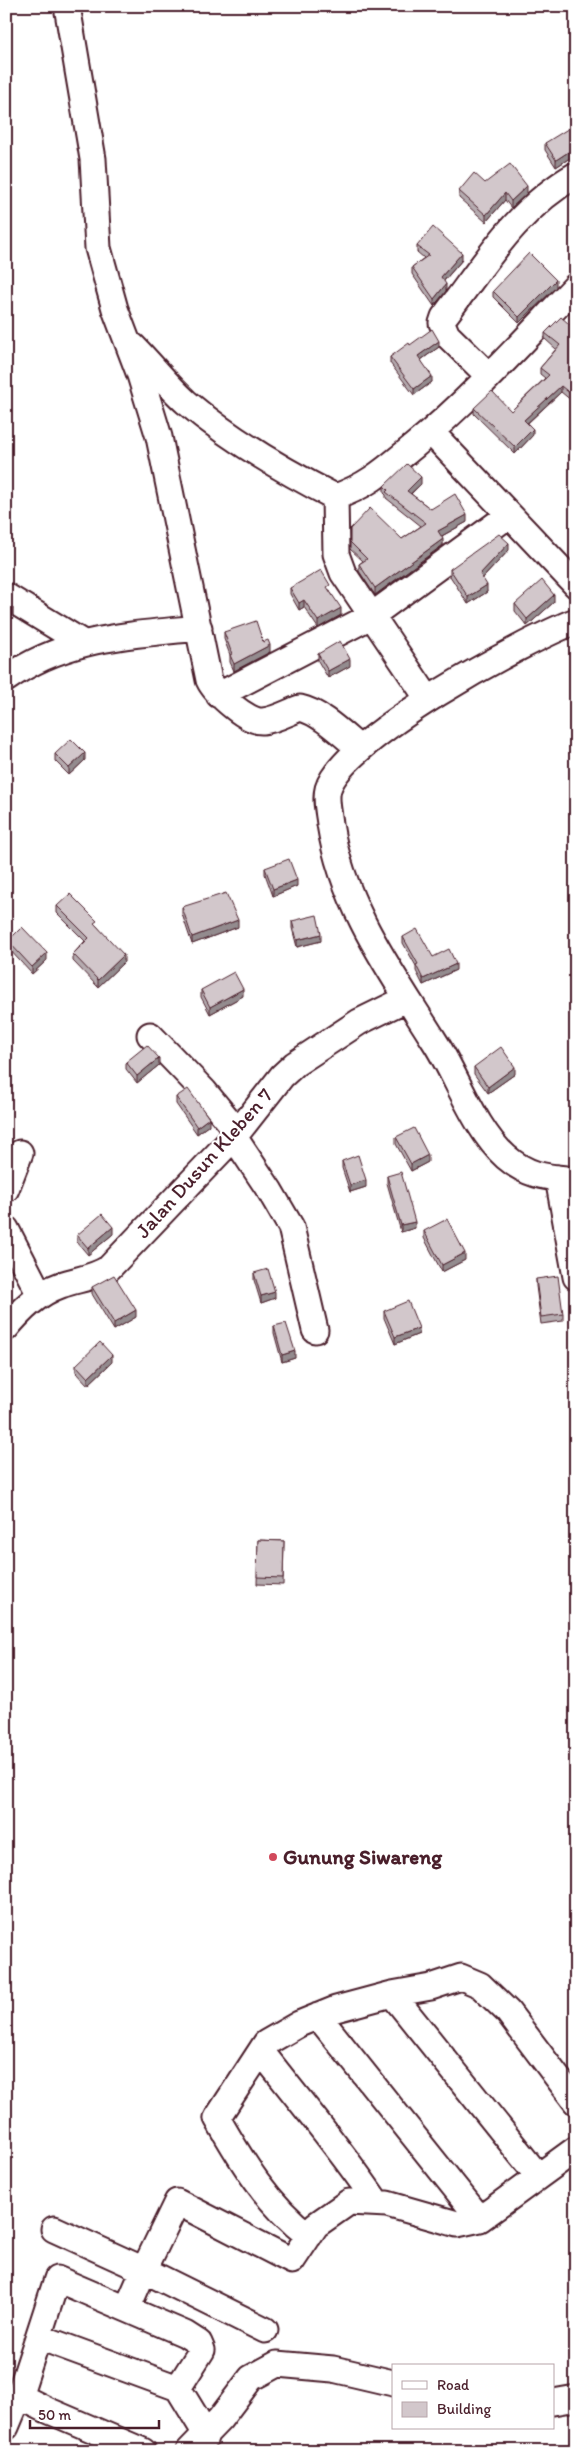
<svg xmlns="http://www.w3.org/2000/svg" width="582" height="2457" viewBox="0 0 582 2457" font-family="Itim,sans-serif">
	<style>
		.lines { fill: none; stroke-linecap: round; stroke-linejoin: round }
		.minor-casing { stroke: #4a1f2b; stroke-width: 29 }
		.minor { stroke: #fff; stroke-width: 25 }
		.wall { fill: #b5abaf; stroke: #4a1f2b }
		.shaded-wall { fill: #938b8e; stroke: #4a1f2b }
		.building { fill: #d2c7cb; stroke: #4a1f2b }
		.poi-dot { fill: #d1495b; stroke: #fff; stroke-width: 2 }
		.labels { text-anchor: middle; stroke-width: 4; stroke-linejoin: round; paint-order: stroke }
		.street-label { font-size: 21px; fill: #4a1f2b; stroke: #fff }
		.poi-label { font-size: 21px; font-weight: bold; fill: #4a1f2b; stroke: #fff; text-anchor: start }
	</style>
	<rect width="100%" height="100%" fill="#fff"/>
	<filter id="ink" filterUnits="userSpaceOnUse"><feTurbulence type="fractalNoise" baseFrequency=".02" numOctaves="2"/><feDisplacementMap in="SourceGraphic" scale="10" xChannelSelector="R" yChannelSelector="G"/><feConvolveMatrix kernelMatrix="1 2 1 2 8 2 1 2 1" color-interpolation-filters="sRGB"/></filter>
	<g filter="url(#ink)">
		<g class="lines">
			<g class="minor-casing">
				<path id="minor" d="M67,6L93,159L98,248L115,309L140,375L159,437L209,680C215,693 248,723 263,721C275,720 289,712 300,708C320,712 344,736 360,749
					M133,346C151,364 167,385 186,402C231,440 282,470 335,497C368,486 387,468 414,446C472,398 523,341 576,286
					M489,376L447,335L442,323L444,317C484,265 517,208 576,175
					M431,432L576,585
					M335,497L336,554L343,573L428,699
					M6,596L83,643
					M576,621C524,641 343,738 328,789C325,800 329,813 330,824C343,907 392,973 435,1042C457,1076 475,1130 506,1157C529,1177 547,1177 576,1180
					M6,679C64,637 130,635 199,628
					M219,695L371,616L509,515
					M150,1035L204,1091L238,1132
					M234,1137L270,1191L291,1227L315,1330
					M558,1178L576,1277
					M6,1189L20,1153
					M6,1229L40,1295
					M6,1328C21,1310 38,1293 61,1285C78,1279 94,1278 109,1268L234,1137L282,1076L295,1064L359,1022L406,999
					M392,1994L538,2176
					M318,2016L480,2219
					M261,2051C300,2102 342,2150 377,2203
					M54,2229L144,2270L127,2309
					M309,2236C268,2205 242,2162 217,2118L266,2043L299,2024L336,2009L392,1994L431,1987L461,1977L480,1985L508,2012L576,2102
					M265,2330L144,2270L177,2202L292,2261L316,2225L349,2202L387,2204L457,2224L480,2219L576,2149
					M39,2337L178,2388L206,2434L201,2449
					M19,2396L57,2279L185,2334L199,2343L202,2350L178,2388
					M553,2402L576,2398
					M6,2427L19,2396L47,2410L143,2451
					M189,2451L220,2419L251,2378L277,2364L333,2369L393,2383"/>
			</g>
			<use href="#minor" class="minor"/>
		</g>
		<path class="wall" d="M576,135V154L556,167L545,150V143Z
			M485,183L527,193L511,208L505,200L486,222L459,198V191Z
			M417,246L462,260L444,281L446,291L434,306L412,274V267L424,258L417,252Z
			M556,287L519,323L493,297V291Z
			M576,330L572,401L561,392L528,423L533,435L515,454L474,414V408L511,411L545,378L540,374V368L556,349L545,339V333Z
			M410,345L439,347L421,360L432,382L414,395L390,363V357Z
			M421,484L411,494L431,509L467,522L442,536L443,545L375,595L359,571V564L363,561L350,549V529L402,539L421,526L386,498V495L384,493V486Z
			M509,550L483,578L487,592L468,604L450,576V569Z
			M290,588L330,590L341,615L318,628L304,607L299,610L290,594Z
			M554,602L527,626L515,611V604Z
			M224,632L263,642L270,652L234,671L230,662V655L224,639Z
			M318,654L350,666L328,678L318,661Z
			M55,754L85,760L69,775L55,761Z
			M265,868L297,886L273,896L265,874Z
			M57,906L97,926L124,962L98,987L73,961V954L85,941L57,913Z
			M182,907L238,927L192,944L182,914Z
			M292,921L321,941L297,947L292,928Z
			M403,937L433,957L456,970L423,985L416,971V966L403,943Z
			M8,941L47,960L32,974L8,948Z
			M201,990L243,996L210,1014L201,997Z
			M126,1062L159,1065L137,1083L126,1069Z
			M474,1067L515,1074L488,1093L474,1074Z
			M176,1097L209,1125L197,1134L176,1104Z
			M396,1137L428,1162L411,1171L396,1144Z
			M342,1161L366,1187L350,1192L342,1168Z
			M387,1176L415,1228L401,1232L387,1183Z
			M424,1231L465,1260L442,1272L424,1238Z
			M113,1234L88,1255L77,1242V1235Z
			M254,1273L275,1298L261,1303L254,1280Z
			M536,1279L563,1314V1321L541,1324L536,1286Z
			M92,1287L136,1317L114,1330L92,1294Z
			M384,1311L419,1334L395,1344L384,1318Z
			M274,1326L295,1358L282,1362L274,1333Z
			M112,1362L88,1385L76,1372V1365Z
			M258,1540L284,1541L283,1585L257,1584Z"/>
		<path class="shaded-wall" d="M576,147V154L556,167V160Z
			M527,186V193L511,208V201Z
			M505,193V200L486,222V215Z
			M462,253V260L441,284V277Z
			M556,280V287L519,323V317Z
			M446,284V291L434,306V299Z
			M439,341V347L418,362V356Z
			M432,376V382L414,395V389Z
			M561,386V392L524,426V420Z
			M576,390V397L572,401V395Z
			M533,429V435L515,454V447Z
			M421,477V484L407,497V491Z
			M467,515V522L438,538V531Z
			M443,539V545L375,595V588Z
			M509,543V550L480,581V574Z
			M487,585V592L468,604V597Z
			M554,595V602L527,626V619Z
			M304,600V607L299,610V603Z
			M13,608V617L6,625V615Z
			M341,608V615L318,628V621Z
			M270,645V652L234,671V664Z
			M350,659V666L328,678V671Z
			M85,753V760L69,775V768Z
			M297,880V886L273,896V889Z
			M238,920V927L192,944V937Z
			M321,934V941L297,947V940Z
			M47,953V960L32,974V967Z
			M124,955V962L98,987V980Z
			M456,964V970L423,985V979Z
			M243,989V996L210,1014V1007Z
			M159,1058V1065L137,1083V1076Z
			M515,1067V1074L488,1093V1087Z
			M209,1118V1125L197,1134V1127Z
			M428,1155V1162L411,1171V1164Z
			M366,1180V1187L350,1192V1185Z
			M415,1222V1228L401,1232V1225Z
			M113,1227V1234L88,1255V1248Z
			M465,1253V1260L442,1272V1265Z
			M275,1292V1298L261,1303V1296Z
			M136,1310V1317L114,1330V1323Z
			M419,1328V1334L395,1344V1337Z
			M295,1351V1358L282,1362V1355Z
			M112,1355V1362L88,1385V1378Z"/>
		<path class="building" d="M571,127L576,135V147L556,160L545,143Z
			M510,164L527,186L511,201L505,193L486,215L459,191L474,173L485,183Z
			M433,227L462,253L441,277L446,284L434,299L412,267L429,255L417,246Z
			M529,253L556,280L519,317L493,291Z
			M561,317L576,330V390L572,395L561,386L524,420L533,429L515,447L474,408L492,391L511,411L549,375L540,368L560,345L545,333Z
			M432,329L439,341L418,356L432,376L414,389L390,357L409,343L410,345Z
			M407,464L421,477L407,491L431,509L455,494L467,515L438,531L443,539L375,588L359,564L367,559L350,542V529L370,508L402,539L426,523L386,492L388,490L384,486Z
			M499,534L509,543L480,574L487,585L468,597L450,569Z
			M321,570L330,585L327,587L341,608L318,621L304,600L299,603L290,588Z
			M542,580L554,595L527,619L515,604Z
			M6,603L13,608L6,615Z
			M256,621L263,642L268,640L270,645L234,664L230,655L232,654L224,632Z
			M340,641L350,659L328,671L318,654Z
			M71,739L85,753L69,768L55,754Z
			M289,859L297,880L273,889L265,868Z
			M226,893L238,920L192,937L182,907Z
			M70,894L97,921L94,923L124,955L98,980L73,954L89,938L57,906Z
			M317,915L321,934L297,940L292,921Z
			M22,927L47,953L32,967L8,941Z
			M417,929L433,957L449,949L456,964L423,979L416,965L418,964L403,937Z
			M234,972L243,989L210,1007L201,990Z
			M147,1045L159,1058L137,1076L126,1062Z
			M501,1047L515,1067L488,1087L474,1067Z
			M188,1089L209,1118L197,1127L176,1097Z
			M414,1128L428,1155L411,1164L396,1137Z
			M358,1155L366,1180L350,1185L342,1161Z
			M401,1172L415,1222L401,1225L387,1176Z
			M102,1214L113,1227L88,1248L77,1235Z
			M447,1219L465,1253L442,1265L424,1231Z
			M268,1269L275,1292L261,1296L254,1273Z
			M114,1275L136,1310L114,1323L92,1287Z
			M558,1276L563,1314L541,1317L536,1279Z
			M408,1301L419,1328L395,1337L384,1311Z
			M286,1323L295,1351L282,1355L274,1326Z
			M100,1342L112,1355L88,1378L76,1365Z
			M258,1540L284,1541L283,1578L257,1577Z
			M576,2441V2451H571L569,2443Z"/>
	</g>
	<circle class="poi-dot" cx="273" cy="1857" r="5"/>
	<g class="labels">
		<g class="street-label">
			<text transform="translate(204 1163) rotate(-48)" y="7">Jalan Dusun Kleben 7</text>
		</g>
		<g class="poi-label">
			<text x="283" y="1864">Gunung Siwareng</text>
		</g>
	</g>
	<rect width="582" height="2457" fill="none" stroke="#fff" stroke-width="25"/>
	<rect x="12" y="12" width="557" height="2432" fill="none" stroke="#4a1f2b" stroke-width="2" filter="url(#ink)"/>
	<rect x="392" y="2364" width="162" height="65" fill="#ffffff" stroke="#b7a5aa"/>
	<rect x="402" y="2381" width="25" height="8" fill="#ffffff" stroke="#b7a5aa"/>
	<text x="437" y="2390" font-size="15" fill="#4a1f2b">Road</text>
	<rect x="402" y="2402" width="25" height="15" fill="#d2c7cb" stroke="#b7a5aa"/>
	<text x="437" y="2414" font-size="15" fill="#4a1f2b">Building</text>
	<path d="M30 2420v8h129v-8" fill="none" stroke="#4a1f2b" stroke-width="2.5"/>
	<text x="38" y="2420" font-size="15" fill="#4a1f2b" stroke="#ffffff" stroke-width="4" paint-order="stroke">50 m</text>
</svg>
